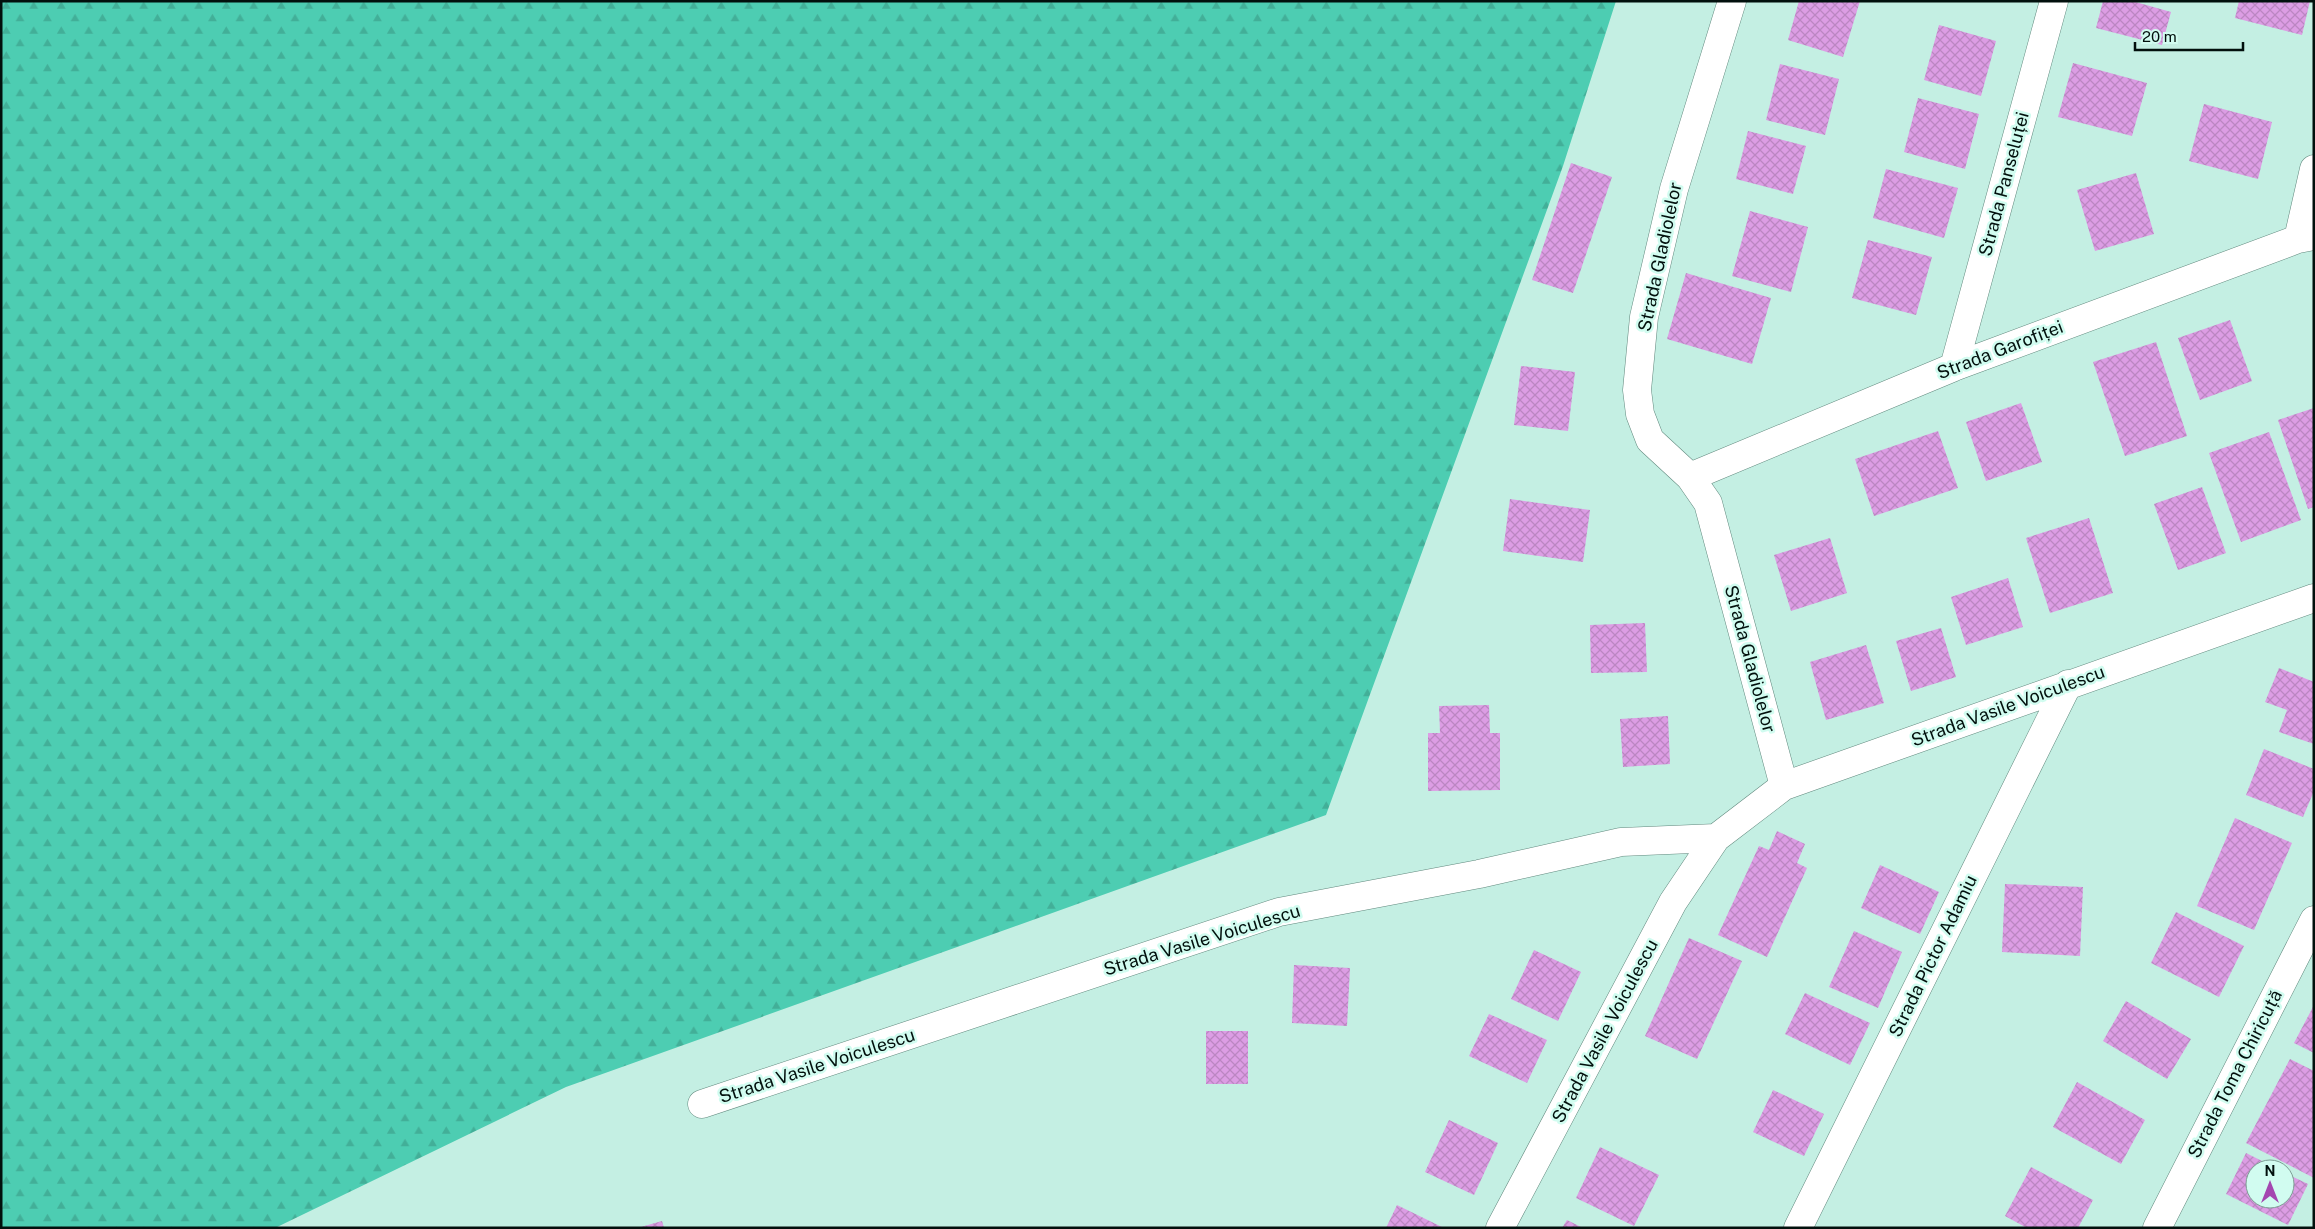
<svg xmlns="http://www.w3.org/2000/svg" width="2315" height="1229" viewBox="0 0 2315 1229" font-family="'Public Sans',sans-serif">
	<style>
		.forest { fill: url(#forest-firs) }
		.building { fill: url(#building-cross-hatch) }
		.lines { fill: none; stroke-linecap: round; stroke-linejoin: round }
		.minor-casing { stroke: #61897e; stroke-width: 29 }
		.minor { stroke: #fff; stroke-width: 28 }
		.labels { text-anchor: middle; stroke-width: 5; stroke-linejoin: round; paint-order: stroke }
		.street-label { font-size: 18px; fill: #02100d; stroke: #d1fcf0 }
	</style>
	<defs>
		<pattern id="forest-firs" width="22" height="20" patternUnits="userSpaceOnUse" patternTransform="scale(1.25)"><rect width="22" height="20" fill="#4dcdb2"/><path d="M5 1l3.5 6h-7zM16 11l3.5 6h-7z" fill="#42af98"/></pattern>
		<pattern id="building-cross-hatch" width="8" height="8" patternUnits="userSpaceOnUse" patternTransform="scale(1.25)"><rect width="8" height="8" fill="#dc9de4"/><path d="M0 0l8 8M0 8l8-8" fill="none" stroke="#bb86c2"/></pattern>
	</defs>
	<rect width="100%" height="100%" fill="#c4efe3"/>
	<path class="forest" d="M1,1H1616L1563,166L1326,815L566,1087L275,1228H1Z"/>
	<path class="building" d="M1799,1H1860L1843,57L1788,40Z
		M2103,1H2132L2171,12L2162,45L2096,28Z
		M2239,1H2310L2302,35L2235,18Z
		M1939,25L1996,41L1981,96L1924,80Z
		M2073,63L2147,83L2132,136L2058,117Z
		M1780,64L1839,79L1825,135L1766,120Z
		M1918,98L1979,114L1965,169L1904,152Z
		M2204,104L2272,122L2258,179L2189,161Z
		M1748,131L1806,146L1793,194L1736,179Z
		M1571,163L1612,177L1573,293L1532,280Z
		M1886,169L1958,188L1944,238L1873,218Z
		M2136,173L2154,234L2095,251L2077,190Z
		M1750,211L1808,227L1791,292L1732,276Z
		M1868,240L1932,257L1916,315L1852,298Z
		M1686,273L1771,298L1752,364L1667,339Z
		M2230,320L2252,381L2200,400L2178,338Z
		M2156,342L2187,436L2125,456L2093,362Z
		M1521,366L1575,372L1568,431L1514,425Z
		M2021,403L2042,462L1986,481L1966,422Z
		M2314,408V507L2308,509L2278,420Z
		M1938,431L1958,488L1874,516L1855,459Z
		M2269,432L2301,520L2241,542L2209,453Z
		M2202,487L2226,553L2178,570L2154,504Z
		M1510,499L1590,510L1583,562L1503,551Z
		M2089,518L2113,593L2050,613L2026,538Z
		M1830,538L1847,593L1791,611L1774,555Z
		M2008,578L2023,627L1966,645L1951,597Z
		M1645,623L1647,672L1591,673L1590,625Z
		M1941,628L1956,677L1911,691L1896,641Z
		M1866,645L1884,703L1826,720L1810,662Z
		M2279,668L2314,682V744L2279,732L2287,710L2265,702Z
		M1489,705L1490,733H1500V790L1428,791V733H1440L1439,706Z
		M1668,716L1670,764L1623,767L1620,719Z
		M2264,749L2314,769V791L2303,817L2246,795Z
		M2235,818L2292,843L2254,930L2197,906Z
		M1777,831L1805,844L1797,863L1807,868L1767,957L1718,935L1759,846L1769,850Z
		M1880,865L1939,892L1920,934L1861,908Z
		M2005,884L2083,887L2080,956L2002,952Z
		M2176,912L2244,946L2219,997L2151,963Z
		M1854,931L1902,952L1878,1008L1829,987Z
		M1689,938L1742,961L1697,1059L1645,1036Z
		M1534,950L1581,972L1558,1021L1511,999Z
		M1294,965L1350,968L1347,1026L1292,1023Z
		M1805,993L1870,1023L1850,1065L1785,1034Z
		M2126,1001L2191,1039L2167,1079L2103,1041Z
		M2314,1005V1053L2294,1043Z
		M1489,1014L1547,1040L1527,1083L1469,1056Z
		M1206,1031H1248V1084H1206Z
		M2290,1059L2314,1071V1178L2246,1143Z
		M2077,1082L2145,1120L2121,1164L2053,1127Z
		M1773,1090L1824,1114L1804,1156L1753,1132Z
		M1449,1120L1498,1143L1474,1195L1425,1172Z
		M1600,1147L1659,1175L1634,1226L1576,1198Z
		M2246,1153L2278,1169H2255V1199H2285V1173L2308,1184L2288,1225L2226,1194Z
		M2031,1167L2093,1200L2078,1228H2027L2005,1216Z
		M1397,1205L1444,1228H1386Z
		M1567,1220L1583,1228H1562Z
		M662,1221L664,1228H641V1227Z"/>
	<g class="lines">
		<g class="minor-casing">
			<path id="minor" d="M1732,1L1674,189L1644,317L1637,390L1640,414L1650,440L1690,477L1708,503L1784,786
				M2298,239L2314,169
				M1954,367L2054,1
				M1690,477L1954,367L2298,239L2314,236
				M702,1104L1279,912L1479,874L1621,842L1716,838
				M1500,1228L1673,902L1716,838L1784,786L2314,598
				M1798,1228L2068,684
				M2157,1228L2314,920"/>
		</g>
		<use href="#minor" class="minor"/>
	</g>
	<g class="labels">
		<g class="street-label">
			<text transform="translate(2004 184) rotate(-75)" y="6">Strada Panseluței</text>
			<text transform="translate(1660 257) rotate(-78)" y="6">Strada Gladiolelor</text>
			<text transform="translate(2000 350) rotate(-21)" y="6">Strada Garofiței</text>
			<text transform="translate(1750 659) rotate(75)" y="6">Strada Gladiolelor</text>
			<text transform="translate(2008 706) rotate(-20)" y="6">Strada Vasile Voiculescu</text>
			<text transform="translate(1202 940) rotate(-17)" y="6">Strada Vasile Voiculescu</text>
			<text transform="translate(1933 956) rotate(-64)" y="6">Strada Pictor Adamiu</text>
			<text transform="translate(1605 1031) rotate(-62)" y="6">Strada Vasile Voiculescu</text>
			<text transform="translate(817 1066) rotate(-18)" y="6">Strada Vasile Voiculescu</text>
			<text transform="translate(2235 1074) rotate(-63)" y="6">Strada Toma Chiricuță</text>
		</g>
	</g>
	<rect width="2315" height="1229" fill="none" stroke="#02100d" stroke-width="5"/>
	<g transform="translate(2270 1184)"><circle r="24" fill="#d1fcf0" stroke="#7e9e95"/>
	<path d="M0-4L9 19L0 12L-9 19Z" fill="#a447b0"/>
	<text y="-8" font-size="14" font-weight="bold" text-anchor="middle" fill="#02100d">N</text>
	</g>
	<path d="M2135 42v8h108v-8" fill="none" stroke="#02100d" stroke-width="2.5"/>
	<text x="2142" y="42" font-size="15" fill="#02100d" stroke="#d1fcf0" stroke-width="4" paint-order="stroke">20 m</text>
</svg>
